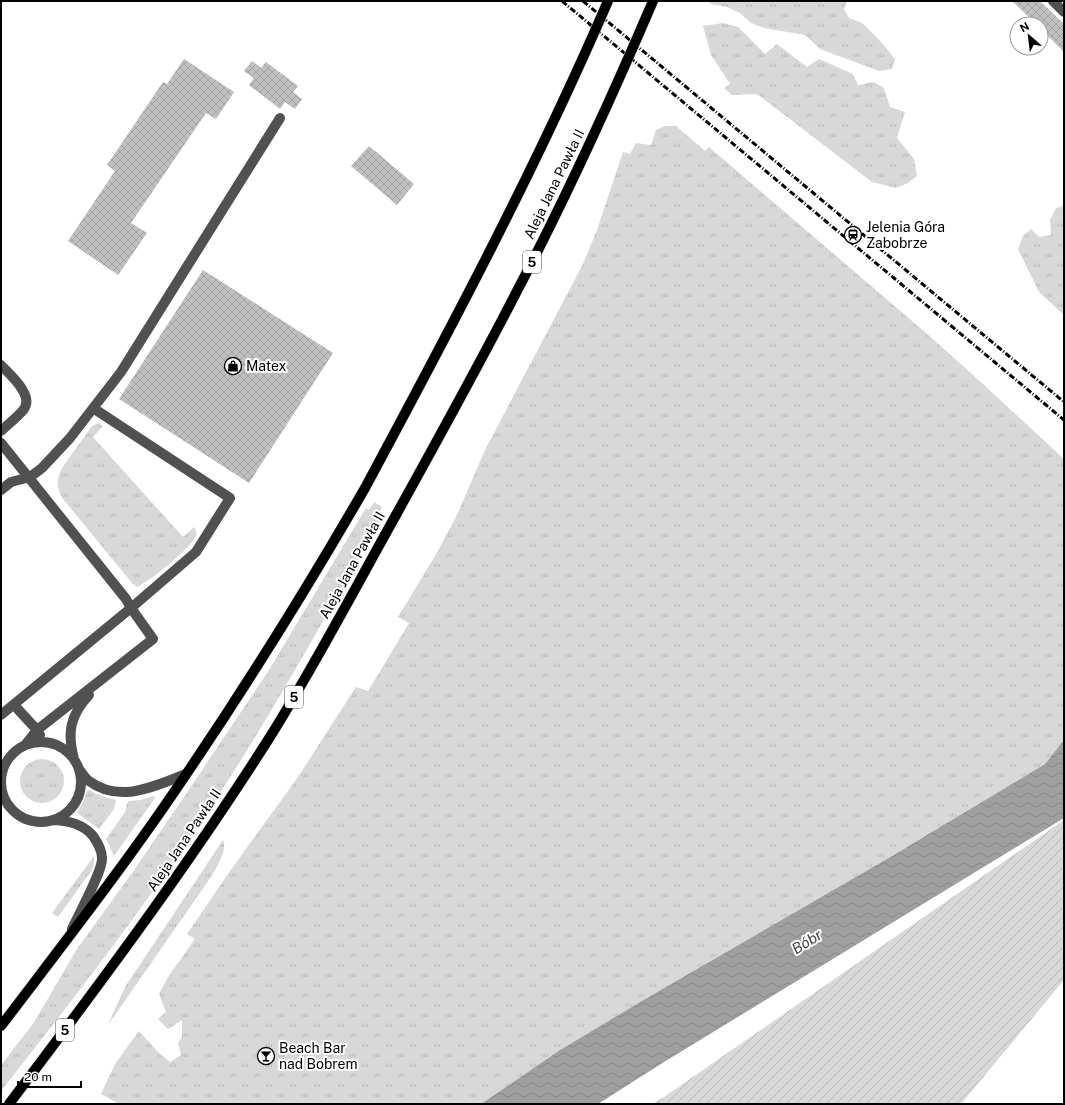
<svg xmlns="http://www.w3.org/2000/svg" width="1065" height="1105" viewBox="0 0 1065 1105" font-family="'Public Sans',sans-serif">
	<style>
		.grass { fill: url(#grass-tufts) }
		.garden { fill: url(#garden-furrows) }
		.water { fill: url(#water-waves) }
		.building { fill: url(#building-cross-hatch) }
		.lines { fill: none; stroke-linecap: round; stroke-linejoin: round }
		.major-casing { stroke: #dbdbdb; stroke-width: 11 }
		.minor { stroke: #515151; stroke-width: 10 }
		.major { stroke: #000; stroke-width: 10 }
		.rail { stroke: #000; stroke-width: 3; stroke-dasharray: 6 2 1 2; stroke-linecap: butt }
		.major-bridge-casing { stroke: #dbdbdb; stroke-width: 11; stroke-linecap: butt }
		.major-bridge { stroke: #000; stroke-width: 10 }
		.labels { text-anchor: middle; stroke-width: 4; stroke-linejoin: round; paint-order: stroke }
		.shield { fill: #fff; stroke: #4c4c4c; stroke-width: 1 }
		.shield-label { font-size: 13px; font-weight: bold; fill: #000 }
		.street-label { font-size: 14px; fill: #000; stroke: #fff }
		.poi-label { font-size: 14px; fill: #000; stroke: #fff; text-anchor: start }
		.water-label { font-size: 15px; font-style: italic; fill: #404040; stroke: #fff }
	</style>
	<defs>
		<pattern id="grass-tufts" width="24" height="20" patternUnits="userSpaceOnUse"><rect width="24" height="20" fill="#d8d8d8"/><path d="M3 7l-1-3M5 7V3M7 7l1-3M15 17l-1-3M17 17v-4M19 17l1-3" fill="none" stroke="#b8b8b8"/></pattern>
		<pattern id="garden-furrows" width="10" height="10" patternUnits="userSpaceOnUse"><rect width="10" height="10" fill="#d8d8d8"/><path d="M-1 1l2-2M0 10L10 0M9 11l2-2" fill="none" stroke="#b8b8b8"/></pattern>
		<pattern id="water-waves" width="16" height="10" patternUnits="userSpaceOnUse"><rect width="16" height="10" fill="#9f9f9f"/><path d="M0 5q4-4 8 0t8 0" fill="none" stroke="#878787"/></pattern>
		<pattern id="building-cross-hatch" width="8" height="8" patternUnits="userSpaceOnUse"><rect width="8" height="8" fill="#c0c0c0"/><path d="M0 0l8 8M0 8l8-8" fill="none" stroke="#a3a3a3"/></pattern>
	</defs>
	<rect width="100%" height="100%" fill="#fff"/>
	<path class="grass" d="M708,1H847L844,9L849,18L862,23L883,44L895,59L892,69L879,71L820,49L805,35L764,28L751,23L740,13L727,7L711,4Z
		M723,23L738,27L765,54L777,44L807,67L819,59L853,74L858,85L874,82L884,88L890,107L905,112L897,138L914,159L917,176L908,183L896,188L872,182L757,94L732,95L724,88L730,84L711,55L703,26Z
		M665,126H676L705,151L709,147L926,333L983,384L1064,459V740L1045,764L892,856L640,1002L560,1050L481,1104H119L101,1094L115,1064L139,1031L159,1053L170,1062L181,1055L178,1043L182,1036V1020L168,1029L158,1019L166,1012L159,994L168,977L195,939L187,934L230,871L298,777L356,687L368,691L409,623L398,617L435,556L456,517L485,450L583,264L597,230L623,152L630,154L636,143L651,145L656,130Z
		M1064,206V315L1039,292L1018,249L1023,236L1031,229L1039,237L1051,235L1050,220L1056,208Z
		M98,423L103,426L93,437L183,537L194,527C196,530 197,533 196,536C191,548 150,581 137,587L132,583L63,499C56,488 56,480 62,468L92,426Z
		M374,502L382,507L377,518L380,520C327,614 275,709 216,799C150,900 76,996 1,1091V1065L33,1024L77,949L132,873L182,800L269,670L366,508L369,510Z
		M20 781a22 22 0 1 1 44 0a22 22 0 1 1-44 0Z
		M89,790L101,796L116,800L114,809L99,829L77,813L84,800L87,791Z
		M154,796L155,798L114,856L106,839L125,812L128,801L141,800Z
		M223,840C229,851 211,877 204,887L108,1025L125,987Z
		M94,856V864L92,870L58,917L52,913Z"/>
	<path class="garden" d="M1064,820V980L961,1104H652L664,1097Z"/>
	<path class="water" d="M1064,740V818L664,1062L598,1104H481L560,1050L640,1002L892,856L1045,764Z"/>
	<path class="building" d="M1012,1H1040L1064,24V52L1041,29V24H1036Z
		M184,59L234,92L216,119L206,113L131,223L147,233L118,275L68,241L115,171L107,165L163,82L167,84Z
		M252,61L261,68L266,62L298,86L293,92L302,99L295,109L285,102L280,109L249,85L254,78L244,71Z
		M369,146L414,184L397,205L351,166Z
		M203,270L333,353L249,483L119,399Z"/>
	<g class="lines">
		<g class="major-casing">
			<path id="major" d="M1,1026C64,943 129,860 187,773C250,680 309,585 365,488
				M9,1104C99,985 188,866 268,740C314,667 354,590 396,515"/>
		</g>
		<path class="minor" d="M1053,1L1064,12
			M1,365C10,375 34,395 24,409C18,417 8,424 1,431
			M1,443L126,599L131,608L1,715
			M1,490L11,482L30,477L42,468L70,438L121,372L280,118
			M14,705L37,730L40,735
			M1 782a40 40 0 1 1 80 0a40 40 0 1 1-80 0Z
			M25,745L37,730L153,639L131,608L196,552L230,498L93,408
			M74,759C67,733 70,715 89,695
			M79,769C82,773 85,778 89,781C120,804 155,786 186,774
			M54,820C69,821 83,824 93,836C98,843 102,850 102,858C103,871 78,915 72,929"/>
		<use href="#major" class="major"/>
		<path class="rail" d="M562,1L1064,420
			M583,1L1064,402"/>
		<g class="major-bridge-casing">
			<path id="major-bridge" d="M365,488C451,328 536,168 608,1
				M396,515C437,441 478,367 517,291C567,196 611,99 653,1"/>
		</g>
		<use href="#major-bridge" class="major-bridge"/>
	</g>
	<defs>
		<g id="station-ring" transform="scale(0.9)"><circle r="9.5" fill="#fff" stroke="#000" stroke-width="1.5"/><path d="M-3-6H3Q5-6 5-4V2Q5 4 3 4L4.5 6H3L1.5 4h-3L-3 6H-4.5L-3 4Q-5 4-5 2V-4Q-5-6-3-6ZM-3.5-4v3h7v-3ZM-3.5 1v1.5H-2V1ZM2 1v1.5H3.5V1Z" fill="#000"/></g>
		<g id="shop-ring" transform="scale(0.9)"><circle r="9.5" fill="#fff" stroke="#000" stroke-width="1.5"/><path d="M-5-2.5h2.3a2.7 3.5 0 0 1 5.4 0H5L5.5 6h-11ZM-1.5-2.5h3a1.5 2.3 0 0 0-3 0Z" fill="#000"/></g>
		<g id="bar-ring" transform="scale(0.9)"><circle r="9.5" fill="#fff" stroke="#000" stroke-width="1.5"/><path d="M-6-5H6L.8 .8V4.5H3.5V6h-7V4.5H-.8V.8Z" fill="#000"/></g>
	</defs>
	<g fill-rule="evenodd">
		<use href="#station-ring" x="853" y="235"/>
		<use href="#shop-ring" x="233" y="366"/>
		<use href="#bar-ring" x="266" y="1056"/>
	</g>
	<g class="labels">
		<g class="shield">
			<rect x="523" y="251" width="18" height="22" rx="3"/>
			<rect x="285" y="686" width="18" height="22" rx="3"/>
			<rect x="56" y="1019" width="18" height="22" rx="3"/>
		</g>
		<g class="shield-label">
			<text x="532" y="267">5</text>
			<text x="294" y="702">5</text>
			<text x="65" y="1035">5</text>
		</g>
		<g class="street-label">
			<text transform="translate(554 184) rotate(-64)" y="5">Aleja Jana Pawła II</text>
			<text transform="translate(352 565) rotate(-61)" y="5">Aleja Jana Pawła II</text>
			<text transform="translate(184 840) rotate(-56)" y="5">Aleja Jana Pawła II</text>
		</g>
		<g class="poi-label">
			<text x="866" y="232">Jelenia Góra<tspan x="866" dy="16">Zabobrze</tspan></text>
			<text x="246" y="371">Matex</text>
			<text x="279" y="1053">Beach Bar<tspan x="279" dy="16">nad Bobrem</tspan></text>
		</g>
		<g class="water-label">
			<text transform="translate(807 942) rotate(-32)" y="5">Bóbr</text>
		</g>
	</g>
	<rect width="1065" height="1105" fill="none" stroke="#000000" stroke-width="4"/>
	<g transform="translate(1029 36) rotate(332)"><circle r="19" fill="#ffffff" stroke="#999999"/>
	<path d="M0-3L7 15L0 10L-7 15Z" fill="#000000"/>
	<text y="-6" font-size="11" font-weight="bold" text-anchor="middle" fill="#000000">N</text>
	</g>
	<path d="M18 1081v6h63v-6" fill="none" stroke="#000000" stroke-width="2"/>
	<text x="24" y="1081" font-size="12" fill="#000000" stroke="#ffffff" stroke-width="3" paint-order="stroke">20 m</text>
</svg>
